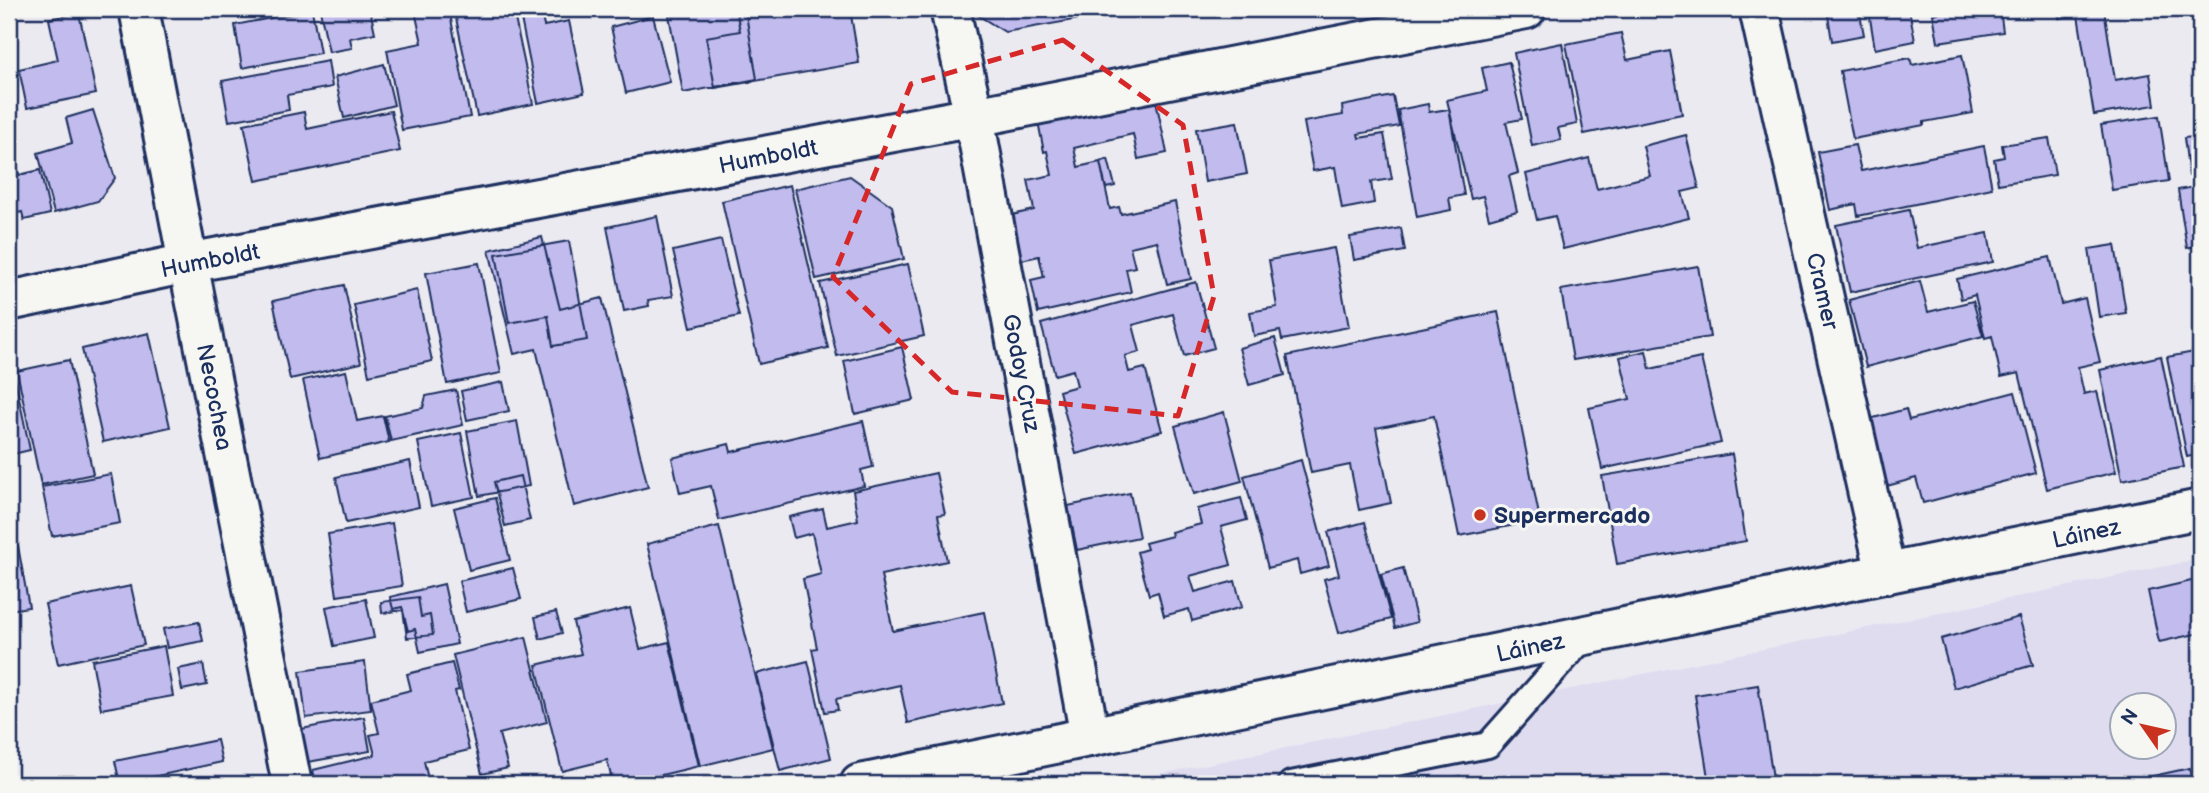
<svg xmlns="http://www.w3.org/2000/svg" width="2209" height="793" viewBox="0 0 2209 793" font-family="'Balsamiq Sans',sans-serif">
	<style>
		.built { fill: #dfdcf0; fill-rule: evenodd }
		.building { fill: #c2bcee; stroke: #1b2f5e; stroke-width: 2 }
		.lines { fill: none; stroke-linecap: round; stroke-linejoin: round }
		.service-casing { stroke: #1b2f5e; stroke-width: 30 }
		.minor-casing { stroke: #1b2f5e; stroke-width: 44 }
		.secondary-casing { stroke: #1b2f5e; stroke-width: 44 }
		.service { stroke: #f6f6f2; stroke-width: 24 }
		.minor { stroke: #f6f6f2; stroke-width: 38 }
		.secondary { stroke: #f6f6f2; stroke-width: 38 }
		.marked { fill: none; stroke: #d62828; stroke-width: 5; stroke-dasharray: 14 9; stroke-linejoin: round }
		.poi-dot { fill: #c8321e; stroke: #f6f6f2; stroke-width: 2.5 }
		.labels { text-anchor: middle; stroke-width: 6; stroke-linejoin: round; paint-order: stroke }
		.street-label { font-size: 23px; fill: #1b2f5e; stroke: #f6f6f2 }
		.poi-label { font-size: 23px; font-weight: bold; fill: #1b2f5e; stroke: #f6f6f2; text-anchor: start }
	</style>
	<rect width="100%" height="100%" fill="#eceaf1"/>
	<filter id="ink" filterUnits="userSpaceOnUse"><feTurbulence type="fractalNoise" baseFrequency=".0143" numOctaves="2"/><feDisplacementMap in="SourceGraphic" scale="14" xChannelSelector="R" yChannelSelector="G"/><feConvolveMatrix kernelMatrix="1 2 1 2 8 2 1 2 1" color-interpolation-filters="sRGB"/></filter>
	<g filter="url(#ink)">
		<path class="built" d="M2200,559V784H1111ZM2122,706H2164V748H2122Z"/>
		<path class="building" d="M325,9H370L375,33L350,38L352,48L329,52L320,10Z
			M427,9H449L470,117L402,130L387,50L422,43L415,11Z
			M454,9H513L533,104L477,116Z
			M519,9H540L544,26L569,21L584,93L538,103Z
			M597,9H622L598,13Z
			M703,9H745L757,79L683,93L669,15Z
			M736,9H850L859,63L715,88L706,37L740,31Z
			M968,9H1089L1091,17L1005,32Z
			M1827,9H1859L1864,35L1832,41Z
			M1883,9H1909L1915,41L1875,49L1869,12Z
			M1956,9H2000L2003,32L1938,42L1933,14Z
			M2057,9H2104L2115,80L2150,74L2155,105L2094,115L2078,15L2059,18Z
			M312,10L320,53L242,68L235,25Z
			M79,13L96,94L27,108L19,69L58,60L49,19Z
			M653,16L670,82L626,93L611,27Z
			M1621,33L1627,60L1670,51L1682,114L1584,134L1566,44Z
			M1562,43L1577,124L1558,128L1561,140L1532,146L1514,53Z
			M1962,55L1973,113L1924,122V125L1853,139L1840,71L1910,58L1912,65Z
			M328,61L332,87L287,95L289,110L229,121L222,81Z
			M1509,62L1522,119L1506,122L1518,173L1509,176L1517,211L1489,219L1483,196L1471,199L1447,100L1487,91L1482,68Z
			M384,64L394,105L344,118L335,77Z
			M1155,96L1167,153L1138,159L1133,134L1074,148L1078,167L1100,162L1110,209L1119,207L1121,214L1175,202L1191,279L1167,284L1157,241L1130,247L1135,267L1126,269L1131,292L1038,313L1031,280L1044,277L1039,256L1021,260L1012,215L1034,210L1028,180L1052,175L1047,151L1044,152L1036,111Z
			M1393,96L1399,126L1358,134L1359,138L1384,134L1392,179L1371,182L1374,203L1342,209L1335,167L1313,171L1304,122L1343,115L1342,106Z
			M1428,104L1429,112L1449,109L1464,195L1449,198L1451,210L1417,217L1398,110Z
			M93,110L115,178L98,201L54,213L38,153L72,143L66,118Z
			M391,111L400,151L256,181L244,124L304,112L307,129Z
			M2159,116L2169,181L2112,190L2101,125Z
			M1237,122L1247,174L1205,182L1196,129Z
			M1686,135L1699,188L1682,192L1689,218L1563,249L1555,216L1537,220L1526,174L1589,158L1597,189L1650,176L1643,146Z
			M2200,136V175L2189,176L2184,138Z
			M2049,138L2055,175L1998,184L1994,159L2004,157L2002,145Z
			M1855,145L1861,171L1984,146L1992,188L1858,216L1856,204L1830,210L1818,152Z
			M15,158L19,175L40,170L50,214L24,220L22,212L9,215V159Z
			M1108,159L1115,186L1106,188L1100,162Z
			M850,176L892,206L904,259L816,279L795,189Z
			M790,185L828,348L759,364L722,201Z
			M2200,186V245L2187,248L2178,190Z
			M1909,210L1917,248L1988,233L1993,262L1850,292L1836,225Z
			M657,216L673,296L648,300L649,306L624,311L607,227Z
			M1401,228L1405,251L1354,260L1350,237Z
			M542,237L560,309L602,298L648,487L574,506L536,349L514,354L489,250Z
			M721,240L739,316L691,327L673,251Z
			M569,241L587,340L553,346L548,316L509,323L496,254Z
			M2115,245L2126,313L2099,317L2089,249Z
			M1334,248L1349,327L1282,340L1280,331L1254,336L1250,312L1277,307L1269,260Z
			M2050,257L2061,304L2085,298L2100,362L2078,367L2084,394L2097,391L2116,472L2047,489L2019,373L2001,377L1992,336L1985,338L1975,295L1961,299L1957,279Z
			M479,263L501,373L447,384L426,273Z
			M908,264L924,336L837,356L820,283Z
			M1698,266L1710,337L1573,360L1561,290Z
			M1920,281L1928,312L1973,301L1983,336L1866,367L1849,300Z
			M1196,282L1214,348L1184,356L1173,314L1133,325L1140,352L1125,356L1129,372L1145,368L1162,431L1076,454L1059,391L1077,386L1073,370L1055,375L1041,324Z
			M344,285L361,363L290,379L273,301Z
			M417,290L432,361L369,375L354,305Z
			M1498,312L1540,520L1459,536L1434,416L1376,428L1391,503L1359,510L1350,465L1311,473L1287,356Z
			M149,333L170,427L103,442L82,349Z
			M1275,338L1285,375L1249,385L1239,348Z
			M902,347L914,400L855,414L844,361Z
			M1646,351L1650,369L1701,358L1721,443L1602,469L1589,408L1630,399L1620,357Z
			M2200,351V454L2187,457L2167,357Z
			M2161,356L2184,467L2122,480L2100,370Z
			M69,360L93,474L41,485L17,371Z
			M346,371L357,421L383,416L389,442L320,458L303,380Z
			M14,374L30,450L9,455V375Z
			M503,382L509,411L467,420L461,391Z
			M456,390L463,425L391,441L385,416L423,408L426,396Z
			M2015,392L2036,473L1923,503L1916,478L1876,489L1859,422L1906,409L1909,420Z
			M1224,412L1242,481L1194,494L1175,426Z
			M517,421L529,486L479,496L467,431Z
			M863,421L873,467L861,470L864,486L719,520L711,486L680,493L672,458L729,444L731,452Z
			M461,433L474,497L431,506L418,442Z
			M1732,454L1746,541L1617,564L1602,476Z
			M1301,460L1329,566L1300,574L1297,560L1268,568L1244,476Z
			M410,461L419,507L346,523L336,477Z
			M936,473L945,514L938,515L947,561L881,575L893,631L984,612L1002,703L908,723L900,685L836,699L838,710L825,712L812,649L817,648L803,579L821,574L812,533L794,538L789,517L823,509L827,527L858,520L853,491Z
			M111,474L120,523L52,536L42,487Z
			M520,476L530,520L505,526L494,482Z
			M1130,493L1139,537L1077,550L1068,506Z
			M495,498L510,560L469,570L454,508Z
			M1241,498L1247,520L1221,527L1231,565L1190,576L1195,592L1235,581L1242,607L1192,621L1189,609L1164,616L1158,592L1149,595L1137,552L1147,549L1145,543L1172,536L1171,532L1201,524L1197,509Z
			M1365,522L1391,619L1339,633L1324,579L1339,575L1328,532Z
			M392,523L402,586L337,596L328,534Z
			M719,526L773,748L700,766L647,544Z
			M18,546L29,607L9,610V548Z
			M513,568L521,599L466,612L459,581Z
			M1403,568L1417,622L1395,628L1381,574Z
			M2200,579V633L2159,642L2148,591Z
			M444,584L457,644L420,652L415,629L408,631L402,607L393,609L390,597Z
			M131,586L144,645L58,664L45,604Z
			M418,597L421,617L430,615L433,635L407,638L403,610L382,613L381,602Z
			M366,599L374,638L334,646L326,607Z
			M630,608L640,649L669,642L699,766L624,784H613L607,760L562,771L536,665L581,654L573,622Z
			M556,612L562,633L540,639L535,617Z
			M2019,617L2033,665L1954,688L1941,639Z
			M199,622L203,641L167,648L163,629Z
			M526,637L547,722L499,734L508,768L482,774L453,655Z
			M164,646L173,696L101,709L92,660Z
			M808,661L831,758L780,771L756,674Z
			M365,662L371,710L306,718L300,671Z
			M452,663L459,690L455,691L469,750L424,761L429,784H316L313,770L375,755L370,735L379,733L371,700L411,690L407,674Z
			M203,664L207,685L182,690L178,669Z
			M1758,685L1774,784H1709L1695,695Z
			M364,717L370,751L302,763L296,730Z
			M217,740L222,762L120,784L115,761Z
			M2190,768L2194,784H2116Z
			M1460,776L1462,784H1418Z"/>
		<g class="lines">
			<g class="service-casing">
				<path id="service" d="M1291,784L1488,745L1586,635"/>
			</g>
			<g class="minor-casing">
				<path id="minor" d="M139,9L188,263L974,117L1526,9
					M950,9L974,117L1090,737
					M1759,9L1886,574"/>
			</g>
			<g class="secondary-casing">
				<path id="secondary" d="M9,301L188,263L292,784
					M860,784L2200,509"/>
			</g>
			<use href="#service" class="service"/>
			<use href="#minor" class="minor"/>
			<use href="#secondary" class="secondary"/>
		</g>
	</g>
	<path class="marked" d="M1063,40L1183,125L1214,296L1178,416L952,392L833,277L911,84Z"/>
	<circle class="poi-dot" cx="1480" cy="515" r="7"/>
	<g class="labels">
		<g class="street-label">
			<text transform="translate(768 156) rotate(-11)" y="8">Humboldt</text>
			<text transform="translate(210 260) rotate(-11)" y="8">Humboldt</text>
			<text transform="translate(1823 291) rotate(77)" y="8">Cramer</text>
			<text transform="translate(1022 373) rotate(79)" y="8">Godoy Cruz</text>
			<text transform="translate(215 397) rotate(79)" y="8">Necochea</text>
			<text transform="translate(2086 533) rotate(-12)" y="8">Láinez</text>
			<text transform="translate(1530 647) rotate(-12)" y="8">Láinez</text>
		</g>
		<g class="poi-label">
			<text x="1494" y="523">Supermercado</text>
		</g>
	</g>
	<rect width="2209" height="793" fill="none" stroke="#f6f6f2" stroke-width="35"/>
	<rect x="18" y="18" width="2174" height="758" fill="none" stroke="#1b2f5e" stroke-width="2.5" filter="url(#ink)"/>
	<g transform="translate(2143 726) rotate(304)"><circle r="33" fill="#f6f6f2" stroke="#9ea6b7" stroke-width="2"/>
	<path d="M0-5L12 26L0 18L-12 26Z" fill="#c8321e"/>
	<text y="-10" font-size="19" font-weight="bold" text-anchor="middle" fill="#1b2f5e">N</text>
	</g>
</svg>
